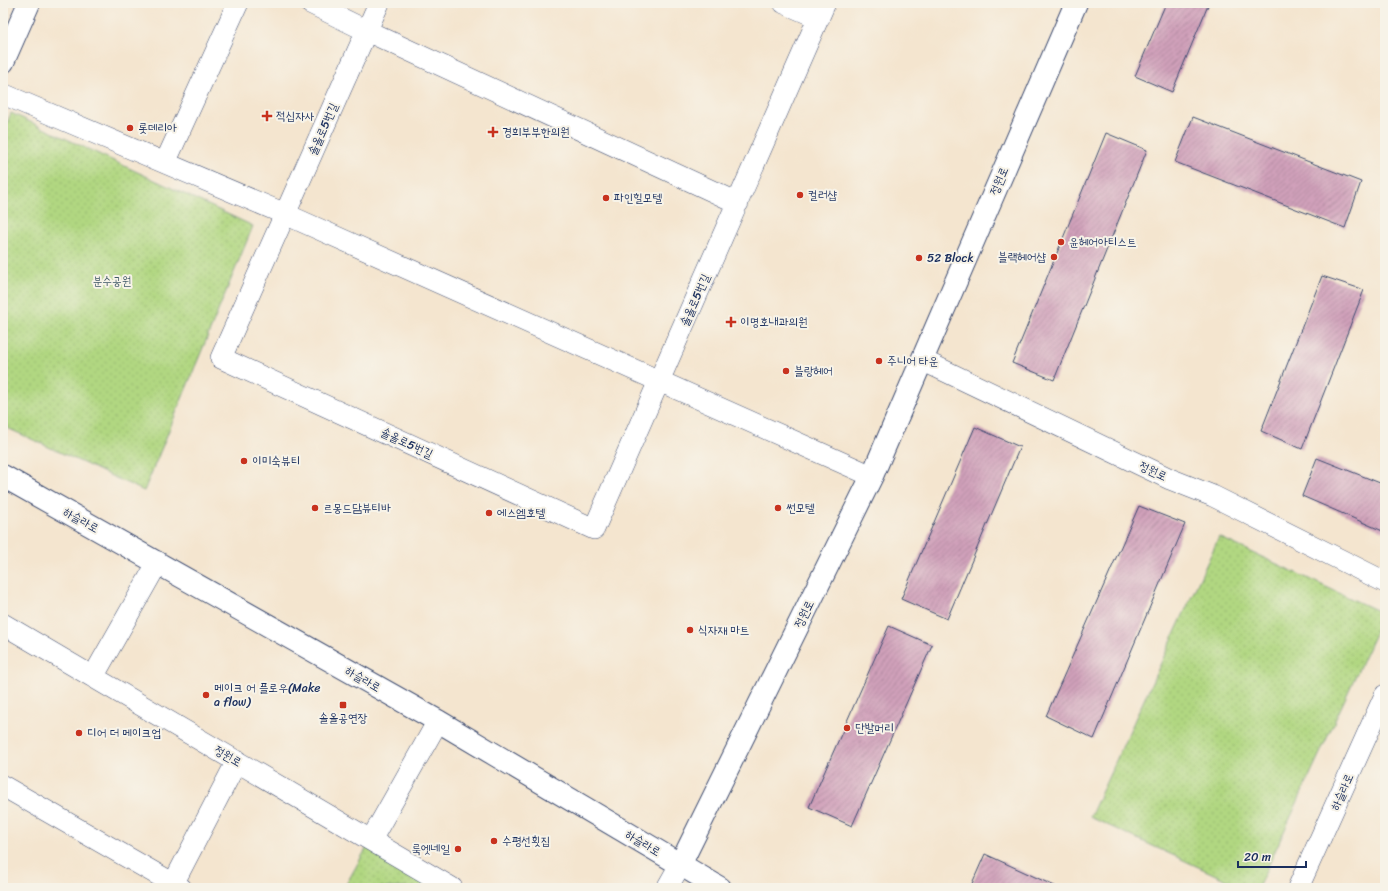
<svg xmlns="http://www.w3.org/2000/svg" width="1388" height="891" viewBox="0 0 1388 891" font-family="Sriracha,'Poor Story',sans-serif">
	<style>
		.grass { fill: url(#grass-dots); stroke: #668370 }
		.building { fill: url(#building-hatch) }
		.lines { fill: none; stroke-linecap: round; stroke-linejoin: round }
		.street-casing { stroke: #3c4a6f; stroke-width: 22 }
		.secondary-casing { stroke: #3c4a6f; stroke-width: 24 }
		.street { stroke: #fff; stroke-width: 21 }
		.secondary { stroke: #fff; stroke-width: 22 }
		.poi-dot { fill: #c8321e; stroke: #f7f3e8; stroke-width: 1.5 }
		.labels { text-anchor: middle; stroke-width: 4; stroke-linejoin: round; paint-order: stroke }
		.poi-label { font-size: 12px; fill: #1b2f5e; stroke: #f7f3e8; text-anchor: start }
		.street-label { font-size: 12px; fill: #1b2f5e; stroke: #f7f3e8 }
		.park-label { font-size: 12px; fill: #405967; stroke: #f7f3e8 }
	</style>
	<defs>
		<pattern id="grass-dots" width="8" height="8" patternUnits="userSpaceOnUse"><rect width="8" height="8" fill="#b1d781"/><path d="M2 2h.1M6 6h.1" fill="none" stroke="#98b972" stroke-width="1.8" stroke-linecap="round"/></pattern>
		<pattern id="building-hatch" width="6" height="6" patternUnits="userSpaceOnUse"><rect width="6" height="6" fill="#d0a0ba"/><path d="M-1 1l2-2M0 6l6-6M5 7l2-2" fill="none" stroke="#a8839a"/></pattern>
	</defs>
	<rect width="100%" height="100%" fill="#f7f3e8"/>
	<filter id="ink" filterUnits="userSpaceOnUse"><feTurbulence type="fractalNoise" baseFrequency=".025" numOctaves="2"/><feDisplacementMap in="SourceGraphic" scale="8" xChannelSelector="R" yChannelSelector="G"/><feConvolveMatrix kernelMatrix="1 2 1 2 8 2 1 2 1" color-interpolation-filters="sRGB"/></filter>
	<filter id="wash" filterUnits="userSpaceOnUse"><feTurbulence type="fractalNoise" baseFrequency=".012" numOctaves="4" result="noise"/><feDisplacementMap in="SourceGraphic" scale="16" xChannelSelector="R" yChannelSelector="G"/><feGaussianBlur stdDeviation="0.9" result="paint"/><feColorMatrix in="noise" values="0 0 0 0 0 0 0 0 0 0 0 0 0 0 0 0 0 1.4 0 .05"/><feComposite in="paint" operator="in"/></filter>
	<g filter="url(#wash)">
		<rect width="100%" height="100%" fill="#f4e5cf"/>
		<path class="grass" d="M11,113L253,226L144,491L3,426V132Z
			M1219,537L1384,614L1258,888H1244L1090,817Z
			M371,840L452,888H344Z"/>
		<g id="blocks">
			<path class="building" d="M1166,3H1209L1172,92L1135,76Z
				M1193,117L1361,182L1345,228L1175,162Z
				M1106,133L1147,150L1054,380L1012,363Z
				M1322,276L1364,290L1302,449L1261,431Z
				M975,427L1020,447L947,619L901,599Z
				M1317,458L1385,485V532L1302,496Z
				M1139,506L1185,524L1094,739L1046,716Z
				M889,626L932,645L852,826L809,807Z
				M985,854L1059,888H970Z"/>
		</g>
	</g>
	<g filter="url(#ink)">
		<use href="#blocks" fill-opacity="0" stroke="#3c4a6f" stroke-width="1"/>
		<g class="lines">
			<g class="street-casing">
				<path id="street" d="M310,3L367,31L738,203
					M379,3L221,358L594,529L825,3
					M784,3L819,18
					M3,94L285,214L872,476
					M165,163L238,3
					M922,360L1170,479L1213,496L1385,582
					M3,624L452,888
					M93,677L158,562
					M3,786L181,888
					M371,840L438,721
					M171,888L237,761
					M667,888L680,865
					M1298,888L1385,695"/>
			</g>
			<g class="secondary-casing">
				<path id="secondary" d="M3,62L29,3
					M3,476L438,721L720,888
					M680,865L872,476L1076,3"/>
			</g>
			<use href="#street" class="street"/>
			<use href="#secondary" class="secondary"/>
		</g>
	</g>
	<g class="poi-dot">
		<path d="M265 110h4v4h4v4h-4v4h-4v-4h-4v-4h4z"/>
		<circle cx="130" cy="128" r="4"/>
		<path d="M491 126h4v4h4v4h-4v4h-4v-4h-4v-4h4z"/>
		<circle cx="800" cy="195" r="4"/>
		<circle cx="606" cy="198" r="4"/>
		<circle cx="1061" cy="242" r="4"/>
		<circle cx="1054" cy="257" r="4"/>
		<circle cx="919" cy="258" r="4"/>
		<path d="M729 316h4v4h4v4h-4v4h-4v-4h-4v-4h4z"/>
		<circle cx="879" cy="361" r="4"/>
		<circle cx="786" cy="371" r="4"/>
		<circle cx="244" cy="461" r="4"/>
		<circle cx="315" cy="508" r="4"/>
		<circle cx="778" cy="508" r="4"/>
		<circle cx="489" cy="513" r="4"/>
		<circle cx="690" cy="630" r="4"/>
		<circle cx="206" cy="695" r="4"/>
		<rect x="339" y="701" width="8" height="8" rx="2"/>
		<circle cx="847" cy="728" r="4"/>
		<circle cx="79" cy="733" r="4"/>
		<circle cx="494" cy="841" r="4"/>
		<circle cx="458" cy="849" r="4"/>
	</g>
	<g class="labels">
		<g class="poi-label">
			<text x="276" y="120">적십자사</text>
			<text x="138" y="132">롯데리아</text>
			<text x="502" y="136">경희부부한의원</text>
			<text x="808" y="199">컬러샵</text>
			<text x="614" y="202">파인힐모텔</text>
			<text x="1069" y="246">윤헤어아티스트</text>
			<text x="1046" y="261" text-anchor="end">블랙헤어샵</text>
			<text x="927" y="262">52 Block</text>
			<text x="740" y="326">이명호내과의원</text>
			<text x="887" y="365">주니어 타운</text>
			<text x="794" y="375">블랑헤어</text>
			<text x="252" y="465">이미숙뷰티</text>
			<text x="323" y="512">르몽드담뷰티바</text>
			<text x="786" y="512">썬모텔</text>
			<text x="497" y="517">에스엠호텔</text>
			<text x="698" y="634">식자재 마트</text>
			<text x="214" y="692">메이크 어 플로우(Make<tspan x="214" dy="14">a flow)</tspan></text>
			<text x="343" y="722" text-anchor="middle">솔올공연장</text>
			<text x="855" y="732">단발머리</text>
			<text x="87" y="737">디어 더 메이크업</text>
			<text x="502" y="845">수평선횟집</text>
			<text x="450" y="853" text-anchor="end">룩엣네일</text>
		</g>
		<g class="street-label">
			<text transform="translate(323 129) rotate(-66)" y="4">솔올로5번길</text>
			<text transform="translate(999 181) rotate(-67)" y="4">정원로</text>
			<text transform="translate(695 300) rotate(-66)" y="4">솔올로5번길</text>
			<text transform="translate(407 443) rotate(25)" y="4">솔올로5번길</text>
			<text transform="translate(1153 471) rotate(25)" y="4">정원로</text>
			<text transform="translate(81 520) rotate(29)" y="4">하슬라로</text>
			<text transform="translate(804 614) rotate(-64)" y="4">정원로</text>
			<text transform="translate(363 679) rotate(30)" y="4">하슬라로</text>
			<text transform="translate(228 756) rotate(30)" y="4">정원로</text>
			<text transform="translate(1342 792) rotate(-66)" y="4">하슬라로</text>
			<text transform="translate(643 843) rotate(31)" y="4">하슬라로</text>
		</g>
		<g class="park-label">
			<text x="112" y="285">분수공원</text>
		</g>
	</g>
	<rect width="1388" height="891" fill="none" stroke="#f7f3e8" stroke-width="16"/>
	<path d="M1238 861v6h68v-6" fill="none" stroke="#1b2f5e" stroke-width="2"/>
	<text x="1244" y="861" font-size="12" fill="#1b2f5e" stroke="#f7f3e8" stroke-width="3" paint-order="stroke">20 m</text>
</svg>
